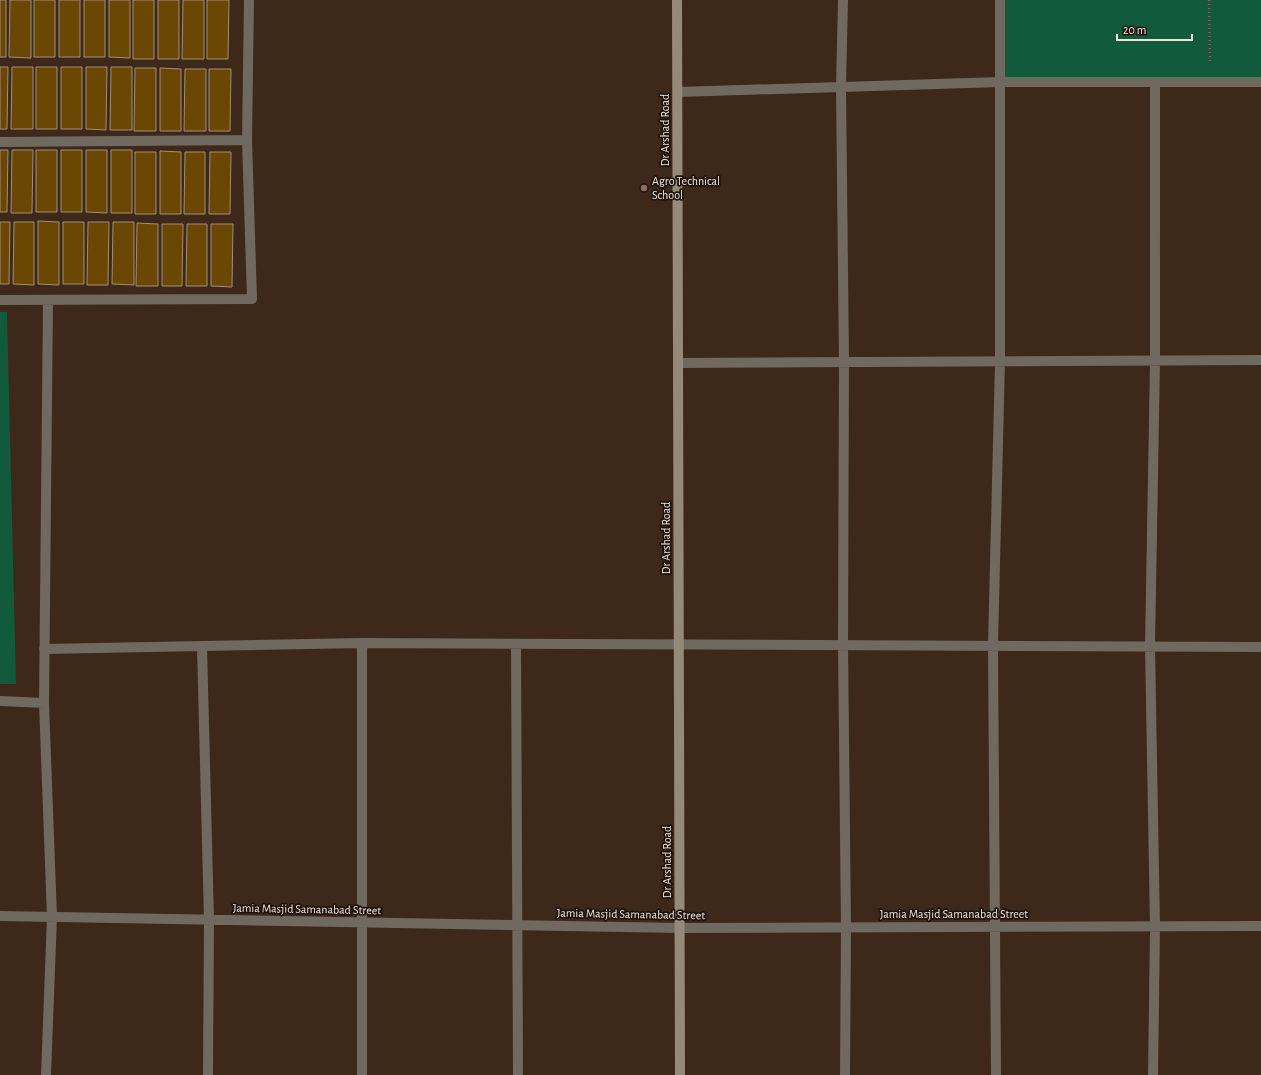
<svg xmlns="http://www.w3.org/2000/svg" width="1261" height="1075" viewBox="0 0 1261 1075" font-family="'Alegreya Sans',sans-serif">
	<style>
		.green { fill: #115b3c }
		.building { fill: #6a4804; stroke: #a18f77 }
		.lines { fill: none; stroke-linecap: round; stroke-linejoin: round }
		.path { stroke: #7b685b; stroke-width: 2.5; stroke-dasharray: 1 3; stroke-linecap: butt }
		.street { stroke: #70695f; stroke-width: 10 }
		.secondary { stroke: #958a7a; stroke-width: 10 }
		.education-dot { fill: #8d6e63; stroke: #1d140d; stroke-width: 1.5 }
		.labels { text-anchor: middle; stroke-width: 3.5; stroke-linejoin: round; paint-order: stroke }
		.street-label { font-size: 12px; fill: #f3e4db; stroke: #1d140d }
		.poi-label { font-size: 12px; fill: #f3e4db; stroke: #1d140d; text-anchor: start }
	</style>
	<rect width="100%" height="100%" fill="#3e281a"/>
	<path class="green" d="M1001,0H1261V82H1000Z
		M0,312H7L16,684H0Z"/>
	<path class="building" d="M0,0H6V57H0Z
		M10,0H31V58L9,57Z
		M34,0H55V57H34Z
		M59,0H80V57H59Z
		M84,0H105V57H84Z
		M109,0H130V58L109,57Z
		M133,0H154V59H133Z
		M158,0H179V59H158Z
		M183,0H204V59H182Z
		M207,0H229L228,59H207Z
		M0,67H8L7,129H0Z
		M12,67H33V129H11Z
		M36,67H57V129H36Z
		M61,67H82V129H61Z
		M86,67H107L106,130L86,129Z
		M111,67H132V130H110Z
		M135,68H156V131H134Z
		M160,68L181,69V131H160Z
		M185,69H206V131H184Z
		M209,69H231L230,131H209Z
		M0,150H8L7,212H0Z
		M12,150H33L32,213H11Z
		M36,150H57V212H36Z
		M61,150H82V212H61Z
		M86,150H107V213L86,212Z
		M111,150H132V213H111Z
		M160,151L181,152V214H160Z
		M135,152H156V214H135Z
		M185,152H205V214H184Z
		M210,152H231L230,214H209Z
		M38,221L59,222V285L38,284Z
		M0,222H10L9,284H0Z
		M14,222H34V285L13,284Z
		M63,222H84V284H63Z
		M88,222H109L108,285H87Z
		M113,222H134V285L112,284Z
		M137,223L158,224V286H136Z
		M162,224H183L182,286H162Z
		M187,224H207V286H186Z
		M211,224H233L232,287L211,286Z"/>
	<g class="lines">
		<path class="path" d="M1209,0L1210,64"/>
		<path class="street" d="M843,0L841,87L844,362L843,644L846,928L845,1075
			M678,92L1000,82H1261
			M0,142L247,140
			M0,300L252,299L247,140L249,0
			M679,363L1261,360
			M362,643V1075
			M516,645L518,1075
			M202,647L209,920L208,1075
			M44,649L362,643L1261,647
			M0,701L44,703
			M0,916L680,928L1261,926
			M46,1075L52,917L44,703L48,300
			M996,1075L993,645L1000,361V0
			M1153,1075L1155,927L1150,646L1155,361V83"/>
		<path class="secondary" d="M677,0L680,1075"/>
	</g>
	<circle class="education-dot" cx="644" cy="188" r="4"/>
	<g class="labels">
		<g class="street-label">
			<text transform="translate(665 130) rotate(-90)" y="4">Dr Arshad Road</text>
			<text transform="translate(666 538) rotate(-90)" y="4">Dr Arshad Road</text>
			<text transform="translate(667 862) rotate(-90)" y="4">Dr Arshad Road</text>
			<text transform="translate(307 909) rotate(1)" y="4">Jamia Masjid Samanabad Street</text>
			<text transform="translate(631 914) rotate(1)" y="4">Jamia Masjid Samanabad Street</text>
			<text x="954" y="918">Jamia Masjid Samanabad Street</text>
		</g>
		<g class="poi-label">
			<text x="652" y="185">Agro Technical<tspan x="652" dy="14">School</tspan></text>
		</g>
	</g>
	<path d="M1117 34v6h75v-6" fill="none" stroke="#f3e4db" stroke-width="2"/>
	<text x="1123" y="34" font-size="12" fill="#f3e4db" stroke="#1d140d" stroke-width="3" paint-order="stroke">20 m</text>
</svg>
